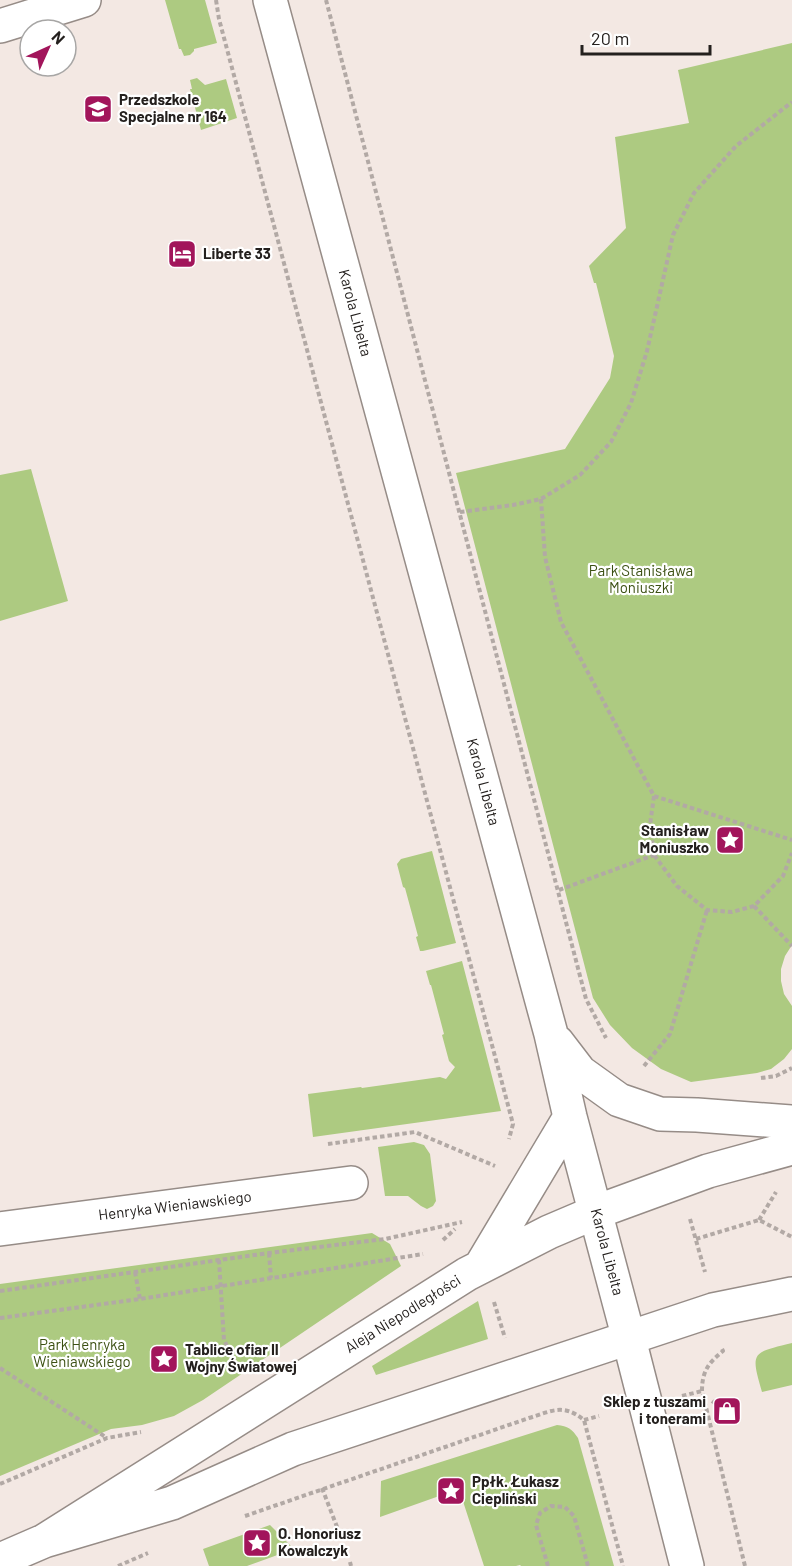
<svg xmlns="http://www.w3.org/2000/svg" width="792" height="1566" viewBox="0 0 792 1566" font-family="Barlow,sans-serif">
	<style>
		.green { fill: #adca81 }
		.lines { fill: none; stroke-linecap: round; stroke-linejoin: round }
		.minor-casing { stroke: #968c87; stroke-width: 36 }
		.tertiary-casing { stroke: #968c87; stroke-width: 36 }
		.path { stroke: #b2a9a5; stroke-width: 4; stroke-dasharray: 4.5 3; stroke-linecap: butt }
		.minor { stroke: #fff; stroke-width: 33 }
		.tertiary { stroke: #fff; stroke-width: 33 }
		.labels { text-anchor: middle; stroke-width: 4.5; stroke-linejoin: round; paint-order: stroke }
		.poi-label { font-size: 15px; font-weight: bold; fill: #24201e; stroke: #fff; text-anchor: start }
		.street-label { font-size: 15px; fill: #24201e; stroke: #fff }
		.park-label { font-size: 15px; fill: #3c5013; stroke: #fff }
	</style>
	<rect width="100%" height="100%" fill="#f3e8e3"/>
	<path class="green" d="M165,0H205L217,43L194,49V51L190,55L184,56L181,49H179Z
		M792,43V945L785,956L781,969V981L784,994L792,1006V1049L784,1059L771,1069L757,1073L691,1082L661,1069L632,1048L610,1025L593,998L456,473L565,449L610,378L614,356L596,283H594L589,266L626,228L615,137L689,123L678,70Z
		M197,78L205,85L226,79L237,118L201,130L190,89H192L190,80Z
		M31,469L68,601L0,621V475Z
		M432,851L456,943L423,951H420L416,937L418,936L405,888L403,887L397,864L401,859Z
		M462,961L501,1111L313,1137L308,1094L361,1087L362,1088L440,1077L446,1079L455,1067L449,1061L442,1035L444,1034L431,985H430L426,971Z
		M414,1142L424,1145L430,1154L436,1201L433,1206L427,1209L421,1206L408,1196H385L378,1147Z
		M372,1233L390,1244L401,1266L203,1400L174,1416L142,1425L111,1429L0,1476V1284Z
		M478,1301L488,1339L376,1375L372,1366Z
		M792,1343V1385L762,1392C750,1351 752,1353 792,1343Z
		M557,1425C568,1426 572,1429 578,1438L614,1566H521L520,1565L516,1566H484L459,1489L380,1517L381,1481Z
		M270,1525L294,1549L247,1566H209L203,1549Z"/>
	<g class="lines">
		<g class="minor-casing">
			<path id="minor" d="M0,26L84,0
				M0,1229L351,1183
				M629,1339L687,1566"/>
		</g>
		<g class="tertiary-casing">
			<path id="tertiary" d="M270,0L551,1034L570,1117L629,1339
				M557,1042L580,1072L619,1100L660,1114L697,1115L792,1122
				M481,1266L570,1117
				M44,1541L467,1274L549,1232L596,1212L708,1171L792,1148
				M0,1560L44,1541L172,1503L293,1449L713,1310L792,1294"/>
		</g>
		<path class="path" d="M216,0L219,19L513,1124L509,1139
			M326,0L586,999L606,1038
			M541,499L545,557L561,622L654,796L792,840
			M460,512L513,505L541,499L580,475L611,442L631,403L647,351L673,235L694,193L736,146L792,102
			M654,796L650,825L654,855L677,886L707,910L732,912L754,906L783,876L792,853
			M559,890L654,855
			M754,906L792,946
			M644,1066L670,1034L707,910
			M761,1078L776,1076L792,1068
			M328,1144L415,1132L495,1166
			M690,1219L705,1272
			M759,1220L776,1192
			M696,1239L759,1220L792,1237
			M443,1240L455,1229
			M269,1253L271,1278
			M219,1260L224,1340L241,1373
			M135,1272L140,1299
			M0,1291L269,1253L385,1239L462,1222
			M494,1302L505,1338
			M0,1318L140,1299L423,1254
			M722,1349L723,1351C708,1363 702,1372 702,1391L745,1566
			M0,1368L107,1438
			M682,1396L702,1391
			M712,1401L717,1405
			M584,1420L599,1416
			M0,1484L107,1438L141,1432
			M322,1488L339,1532
			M245,1516L529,1418C552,1411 563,1403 584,1420L623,1566
			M350,1562L351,1566
			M118,1566L148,1553
			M548,1566L536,1525L540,1513L551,1506L565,1507L574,1516L588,1566"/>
		<use href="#minor" class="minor"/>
		<use href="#tertiary" class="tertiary"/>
	</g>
	<defs>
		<g id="school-square" transform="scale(1.5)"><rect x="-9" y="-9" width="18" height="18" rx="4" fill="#a2155b" stroke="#fff"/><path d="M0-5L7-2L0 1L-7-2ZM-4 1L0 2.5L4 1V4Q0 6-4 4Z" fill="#fff"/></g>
		<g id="hotel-square" transform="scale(1.5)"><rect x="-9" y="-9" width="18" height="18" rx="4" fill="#a2155b" stroke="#fff"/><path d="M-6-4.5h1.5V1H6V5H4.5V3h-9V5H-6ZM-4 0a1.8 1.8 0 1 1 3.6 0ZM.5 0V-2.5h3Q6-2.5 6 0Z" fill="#fff"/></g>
		<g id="sight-square" transform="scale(1.5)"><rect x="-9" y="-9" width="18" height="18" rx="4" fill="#a2155b" stroke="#fff"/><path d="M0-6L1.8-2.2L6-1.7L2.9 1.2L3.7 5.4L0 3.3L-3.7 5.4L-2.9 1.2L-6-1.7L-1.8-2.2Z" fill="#fff"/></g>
		<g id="shop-square" transform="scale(1.5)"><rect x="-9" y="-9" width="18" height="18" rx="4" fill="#a2155b" stroke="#fff"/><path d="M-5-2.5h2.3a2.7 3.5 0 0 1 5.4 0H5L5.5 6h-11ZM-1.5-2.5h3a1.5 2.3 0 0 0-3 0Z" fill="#fff"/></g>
	</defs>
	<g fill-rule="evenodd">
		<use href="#school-square" x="98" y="109"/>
		<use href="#hotel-square" x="182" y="254"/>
		<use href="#sight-square" x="730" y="840"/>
		<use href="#sight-square" x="164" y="1359"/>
		<use href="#shop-square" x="727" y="1411"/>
		<use href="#sight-square" x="451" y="1491"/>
		<use href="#sight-square" x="257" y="1543"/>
	</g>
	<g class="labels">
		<g class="poi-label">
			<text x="119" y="105">Przedszkole<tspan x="119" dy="17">Specjalne nr 164</tspan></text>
			<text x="203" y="259">Liberte 33</text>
			<text x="709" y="836" text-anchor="end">Stanisław<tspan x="709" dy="17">Moniuszko</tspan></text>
			<text x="185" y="1355">Tablice ofiar II<tspan x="185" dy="17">Wojny Światowej</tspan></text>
			<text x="706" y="1407" text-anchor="end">Sklep z tuszami<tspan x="706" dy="17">i tonerami</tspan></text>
			<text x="472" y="1487">Ppłk. Łukasz<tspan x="472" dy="17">Ciepliński</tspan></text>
			<text x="278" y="1539">O. Honoriusz<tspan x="278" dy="17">Kowalczyk</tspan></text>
		</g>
		<g class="street-label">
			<text transform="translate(355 313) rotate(75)" y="5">Karola Libelta</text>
			<text transform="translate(483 782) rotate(75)" y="5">Karola Libelta</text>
			<text transform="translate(175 1206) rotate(-7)" y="5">Henryka Wieniawskiego</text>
			<text transform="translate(607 1252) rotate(75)" y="5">Karola Libelta</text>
			<text transform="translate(403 1314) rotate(-32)" y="5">Aleja Niepodległości</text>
		</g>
		<g class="park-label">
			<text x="641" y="576">Park Stanisława<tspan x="641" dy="17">Moniuszki</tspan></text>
			<text x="82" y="1350">Park Henryka<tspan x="82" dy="17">Wieniawskiego</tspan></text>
		</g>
	</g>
	<g transform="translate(48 48) rotate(45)"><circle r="28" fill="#ffffff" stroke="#a7a6a5" stroke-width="1.5"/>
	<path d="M0-4.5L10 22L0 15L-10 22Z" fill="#a2155b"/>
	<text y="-9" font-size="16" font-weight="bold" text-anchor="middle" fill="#24201e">N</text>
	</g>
	<path d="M582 45v9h128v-9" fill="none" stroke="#24201e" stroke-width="3"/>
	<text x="591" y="45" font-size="18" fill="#24201e" stroke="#ffffff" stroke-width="4.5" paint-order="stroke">20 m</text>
</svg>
